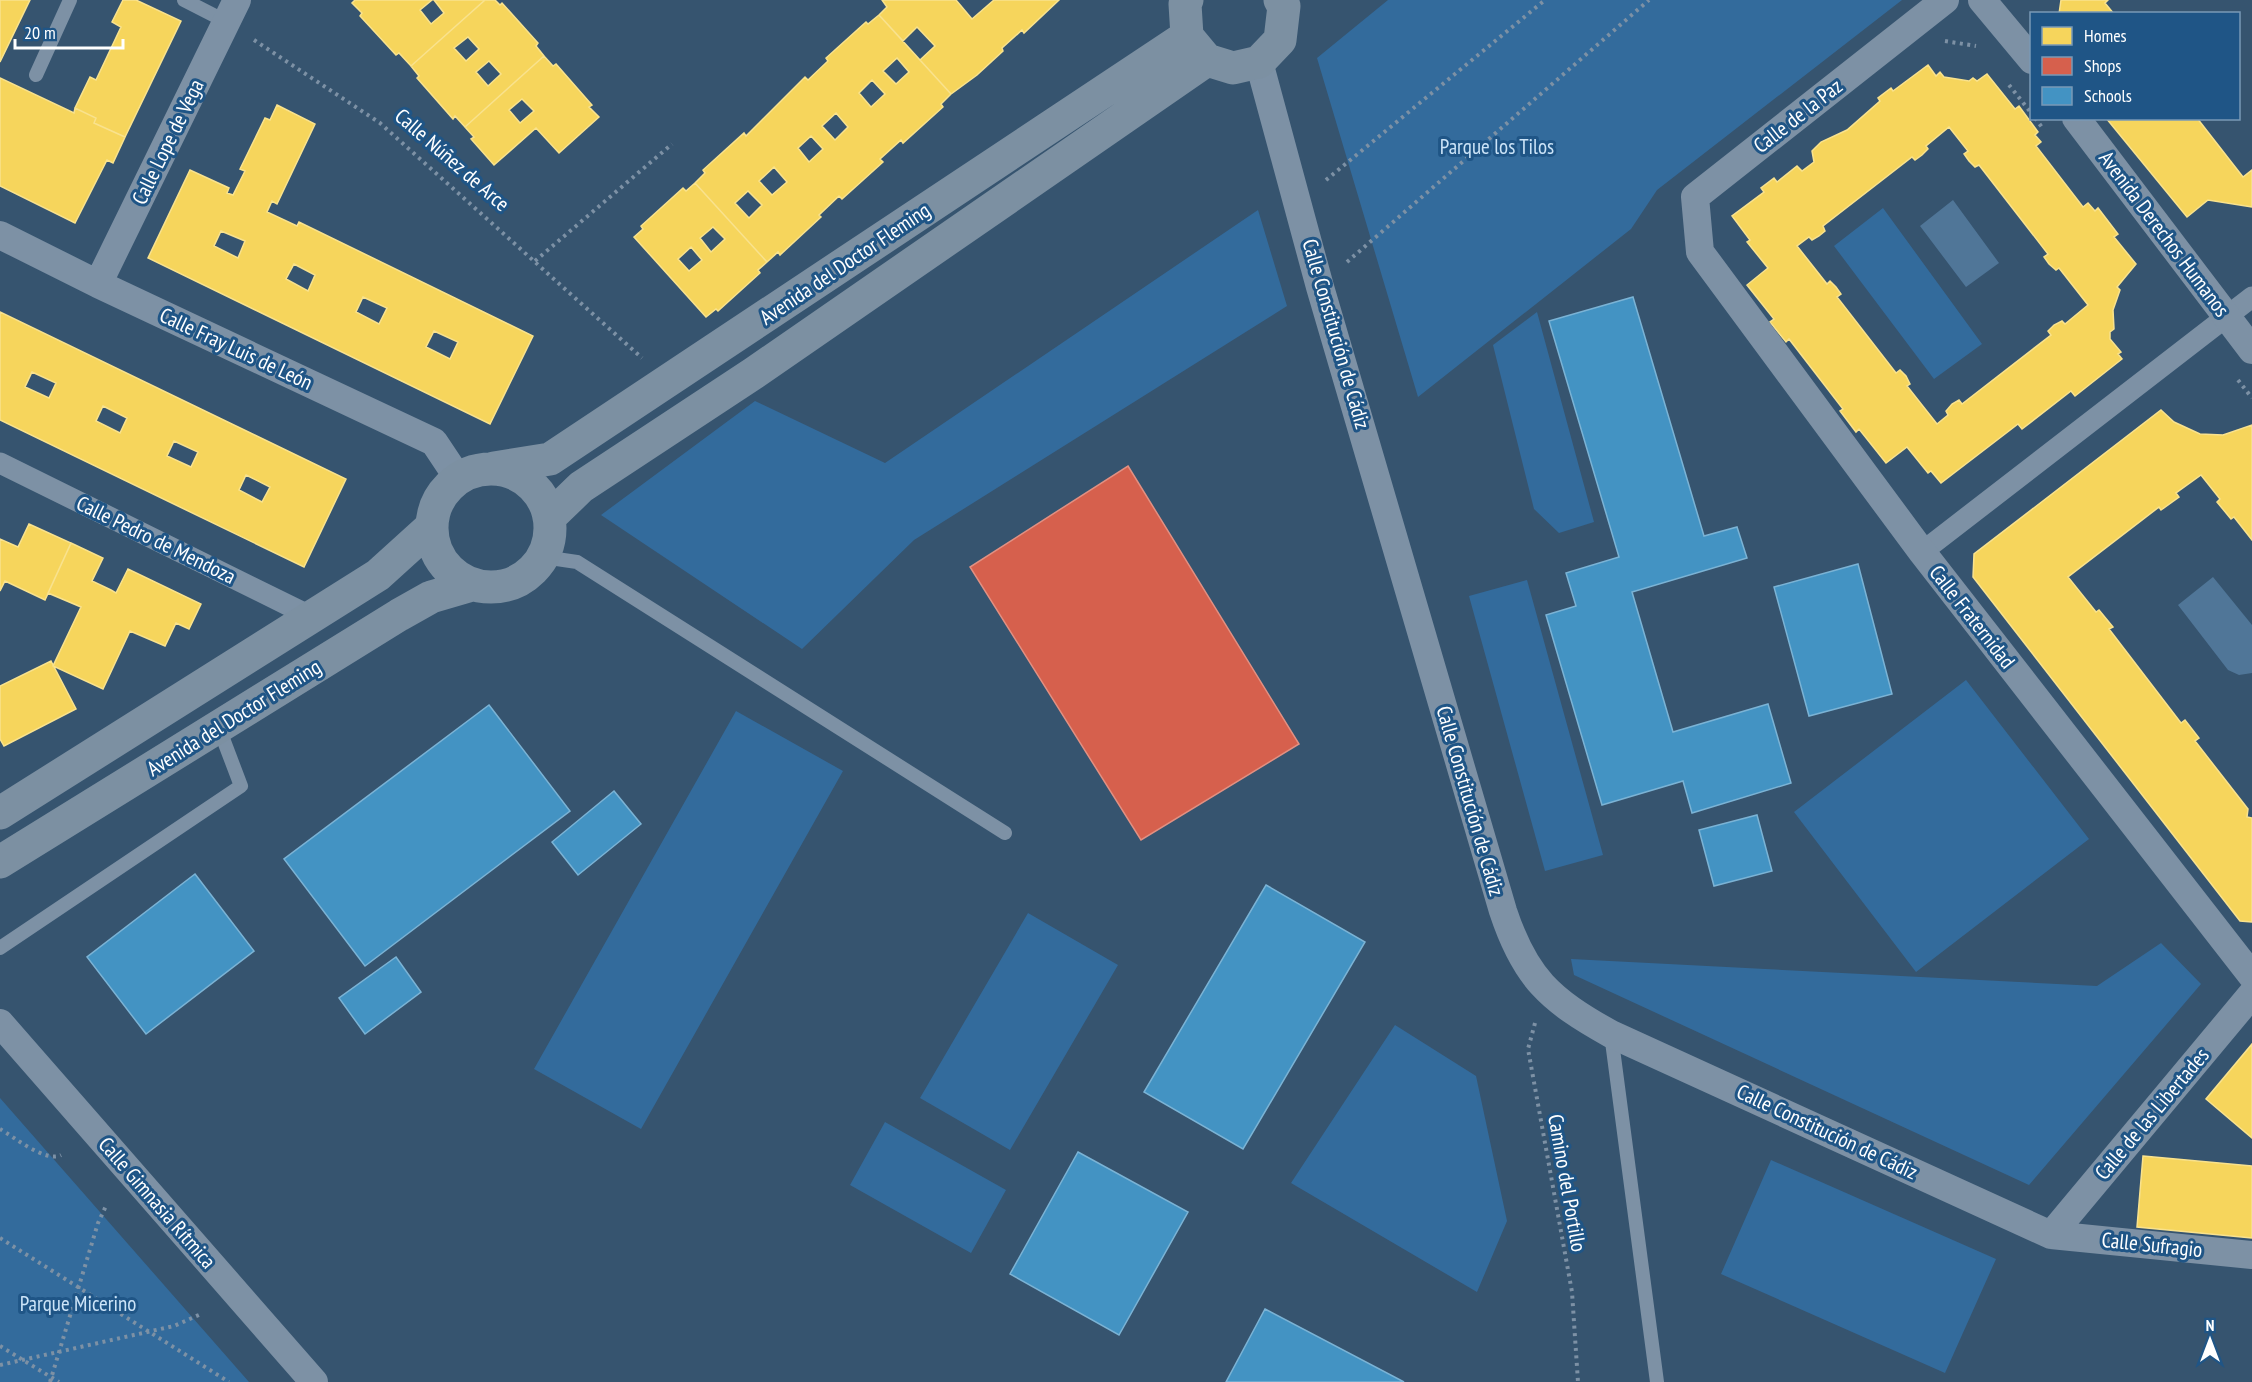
<svg xmlns="http://www.w3.org/2000/svg" width="2252" height="1382" viewBox="0 0 2252 1382" font-family="'PT Sans Narrow',sans-serif">
	<style>
		.green { fill: #336b9c }
		.water { fill: #507698 }
		.homes { fill: #f6d55c; stroke: #f9e28d; stroke-width: 1.5; fill-rule: evenodd }
		.shops { fill: #d6604d; stroke: #e29082; stroke-width: 1.5 }
		.schools { fill: #4393c3; stroke: #7bb3d5; stroke-width: 1.5 }
		.lines { fill: none; stroke-linecap: round; stroke-linejoin: round }
		.path { stroke: #7d91a5; stroke-width: 4; stroke-dasharray: 3 4.5; stroke-linecap: butt }
		.service { stroke: #7d91a5; stroke-width: 14 }
		.pedestrian { stroke: #7d91a5; stroke-width: 21 }
		.minor { stroke: #7d91a5; stroke-width: 28 }
		.primary { stroke: #7c90a2; stroke-width: 33 }
		.labels { text-anchor: middle; stroke-width: 6; stroke-linejoin: round; paint-order: stroke }
		.street-label { font-size: 21px; fill: #fff; stroke: #1f5586 }
		.park-label { font-size: 21px; fill: #cce4f8; stroke: #1f5586 }
	</style>
	<rect width="100%" height="100%" fill="#36546f"/>
	<path class="green" d="M1388,0H1902L1657,190L1631,229L1418,397L1317,58Z
		M1883,208L1982,344L1934,379L1834,246Z
		M1258,210L1287,306L914,540L802,649L601,515L755,401L885,463Z
		M1537,312L1594,522L1559,533L1534,509L1493,345Z
		M1527,580L1603,855L1545,871L1469,596Z
		M1966,680L2089,839L1916,972L1794,812Z
		M736,711L843,771L641,1129L534,1069Z
		M1028,913L1118,965L1010,1150L920,1098Z
		M2161,943L2201,984L2029,1185L1574,975L1571,959L2097,986Z
		M1395,1025L1476,1076L1507,1221L1477,1292L1291,1183Z
		M0,1098L249,1382H0Z
		M885,1122L1006,1190L971,1253L850,1185Z
		M1771,1160L1996,1259L1945,1373L1721,1274Z"/>
	<path class="water" d="M1953,200L1999,263L1966,287L1920,226Z
		M2213,577L2252,625V673L2239,675L2228,670L2178,605Z"/>
	<path class="homes" d="M0,0H30L0,62Z
		M123,0H136L181,21L125,137L94,123L96,118L75,108L90,77L96,80L121,27L112,22Z
		M355,0H432L420,10L431,24L444,13L434,0H485L411,66L399,53L396,55L360,16L362,13L352,3Z
		M485,0H495L500,5L502,3L538,43L536,46L544,56L465,127L455,116L453,119L417,78L419,76L411,66ZM468,37L479,49L466,61L454,48ZM489,61L501,74L488,86L476,72Z
		M956,0L972,19L994,0H1059L1024,33L1022,30L1002,48L1003,51L977,75L951,94L920,60L935,46L917,27L903,41L879,15L887,7L882,0Z
		M2061,0H2108L2105,3L2114,14H2059Z
		M879,15L951,94L941,104L943,107L903,143L901,140L880,159L883,162L842,199L839,196L819,215L821,217L780,255L778,252L767,262L695,183L705,173L703,170L744,133L746,136L805,77L808,80L828,61L826,58L866,22L868,24ZM897,58L909,72L896,84L883,71ZM872,80L885,94L871,107L859,93ZM836,113L848,127L835,140L822,126ZM811,136L823,149L809,162L798,148ZM774,167L787,182L772,195L759,181ZM748,191L762,205L749,218L735,203Z
		M544,56L553,66L556,64L592,105L589,107L599,117L559,153L536,128L494,165L471,139L474,137L465,127ZM522,99L534,111L520,123L509,110Z
		M1928,65L1936,76L1940,72L1944,77L1969,81L1973,78L1977,81L1987,74L2015,109L2019,106L2038,132L2035,135L2041,142L2036,146L2083,207L2088,203L2095,211L2098,208L2118,234L2114,237L2136,264L2117,287L2120,290L2113,310L2114,329L2110,332V339L2121,352L2118,354L2122,359L2075,396L2071,391L2022,429L2018,424L1941,483L1931,471L1928,473L1907,447L1886,463L1859,429L1856,432L1840,411L1843,409L1789,339L1786,342L1770,322L1774,319L1747,285L1768,268L1747,242L1750,240L1732,216L1764,192L1761,188L1774,178L1777,182L1797,166L1802,171L1814,162L1812,151L1821,142L1847,130L1880,101L1878,98L1891,88L1893,91ZM1949,127L1968,151L1964,154L1969,161L1975,167L1979,165L2048,254L2044,257L2049,264L2056,270L2059,268L2088,305L2065,324L2062,321L2054,325L2048,331L2051,335L1962,404L1959,400L1952,404L1946,411L1948,415L1937,424L1907,386L1910,384L1906,376L1900,370L1896,373L1837,297L1841,294L1836,287L1830,281L1827,284L1797,246L1809,237L1812,240L1819,236L1825,231L1823,226L1912,157L1915,160L1922,155L1928,149L1926,146Z
		M0,78L74,113L75,108L96,118L94,123L125,137L113,163L107,160L75,223L0,186Z
		M277,105L315,124L277,204L272,201L267,212L297,226L299,222L533,336L490,424L148,258L190,170L229,188L227,193L233,195L245,171L240,169L265,118L270,120ZM221,231L245,241L238,258L214,246ZM294,264L315,275L308,291L286,279ZM363,297L387,308L379,324L356,312ZM434,331L458,342L450,359L426,347Z
		M2106,118H2197L2243,177L2252,170V207L2208,200L2187,217Z
		M695,183L767,262L758,270L760,273L718,311L716,309L706,317L634,237L643,229L641,226L683,188L686,191ZM713,227L725,239L711,252L700,238ZM691,247L702,260L689,271L678,259Z
		M0,312L346,479L304,567L0,420ZM32,372L56,383L49,398L25,387ZM103,406L127,418L120,433L96,421ZM174,441L198,452L191,467L167,456ZM246,475L270,487L262,502L239,490Z
		M2161,410L2174,422L2200,434L2223,435L2252,425V540L2234,517L2231,519L2217,502L2220,499L2201,475L2176,493L2179,497L2161,510L2159,507L2068,577L2096,612L2099,610L2113,627L2109,629L2181,723L2185,720L2199,738L2195,741L2248,809L2247,817L2252,818V922L2240,921L1973,577L1974,554Z
		M29,524L71,543L45,600L5,581L0,591V539L18,547Z
		M71,543L103,558L92,581L111,590L116,593L128,569L201,604L189,629L176,623L165,646L130,631L103,689L53,666L81,607L48,593Z
		M51,661L76,709L4,746L0,739V686Z
		M2252,1044V1138L2206,1099Z
		M2143,1156L2252,1166V1238L2137,1227Z"/>
	<path class="shops" d="M1128,466L1299,744L1141,840L970,567Z"/>
	<path class="schools" d="M1633,297L1704,536L1737,527L1747,558L1632,592L1673,732L1768,704L1791,783L1692,813L1683,781L1602,805L1546,615L1576,606L1566,573L1619,557L1549,321Z
		M1858,564L1892,694L1809,716L1774,587Z
		M489,705L570,811L365,966L284,859Z
		M614,791L641,824L578,875L552,842Z
		M1757,815L1772,871L1714,886L1699,830Z
		M195,874L254,951L146,1034L87,957Z
		M1266,885L1365,942L1243,1149L1144,1092Z
		M396,957L421,992L365,1034L339,998Z
		M1078,1152L1188,1212L1119,1335L1010,1274Z
		M1265,1309L1404,1382H1226Z"/>
	<g class="lines">
		<path class="path" d="M254,40L380,123L642,358
			M1945,41L1976,46
			M2009,85L2032,114
			M2035,118L2044,130
			M1326,180L1545,0
			M535,261L672,144
			M1347,262L1649,0
			M2238,380L2252,398
			M1535,1023L1528,1049L1572,1292L1578,1382
			M0,1129C14,1137 46,1163 61,1155
			M0,1238L229,1382
			M0,1346L59,1382
			M0,1365L174,1326L201,1314
			M50,1382L98,1223L106,1206"/>
		<path class="service" d="M184,0L227,22
			M36,75L70,0
			M543,557L577,562L1005,833
			M0,948L241,786L219,728
			M1611,1034L1657,1382"/>
		<path class="pedestrian" d="M0,463L312,617
			M1922,552L2252,297"/>
		<path class="minor" d="M1945,0L1695,197L1700,252L1922,552L2252,976
			M1982,0L2032,60
			M1259,62L1320,287L1503,911C1525,978 1550,1000 1611,1034L2051,1235L2252,1255
			M2076,118L2252,350
			M0,235L98,284L434,442L458,478
			M98,284L237,0
			M0,1023L314,1382
			M2051,1235L2252,994"/>
		<path class="primary" d="M1187,0L1185,4L1187,36L1207,60L1233,68L1259,62L1280,40L1284,6L1280,0
			M494,468L550,459L1187,36
			M432 528a59 59 0 1 1 118 0a59 59 0 1 1-118 0Z
			M550,517L581,487L754,373L1207,60
			M0,813L378,575L431,527
			M0,862L399,615L431,597L472,585"/>
	</g>
	<g class="labels">
		<g class="street-label">
			<text transform="translate(1798 116) rotate(-38)" y="7">Calle de la Paz</text>
			<text transform="translate(168 142) rotate(-64)" y="7">Calle Lope de Vega</text>
			<text transform="translate(452 160) rotate(41)" y="7">Calle Núñez de Arce</text>
			<text transform="translate(2164 234) rotate(53)" y="7">Avenida Derechos Humanos</text>
			<text transform="translate(845 264) rotate(-34)" y="7">Avenida del Doctor Fleming</text>
			<text transform="translate(1336 334) rotate(74)" y="7">Calle Constitución de Cádiz</text>
			<text transform="translate(236 349) rotate(25)" y="7">Calle Fray Luis de León</text>
			<text transform="translate(156 540) rotate(26)" y="7">Calle Pedro de Mendoza</text>
			<text transform="translate(1972 617) rotate(52)" y="7">Calle Fraternidad</text>
			<text transform="translate(234 718) rotate(-32)" y="7">Avenida del Doctor Fleming</text>
			<text transform="translate(1470 801) rotate(74)" y="7">Calle Constitución de Cádiz</text>
			<text transform="translate(2152 1114) rotate(-50)" y="7">Calle de las Libertades</text>
			<text transform="translate(1827 1132) rotate(25)" y="7">Calle Constitución de Cádiz</text>
			<text transform="translate(1567 1183) rotate(80)" y="7">Camino del Portillo</text>
			<text transform="translate(157 1203) rotate(49)" y="7">Calle Gimnasia Rítmica</text>
			<text transform="translate(2152 1245) rotate(6)" y="7">Calle Sufragio</text>
		</g>
		<g class="park-label">
			<text x="1497" y="154">Parque los Tilos</text>
			<text x="78" y="1311">Parque Micerino</text>
		</g>
	</g>
	<rect x="2030" y="12" width="210" height="108" fill="#1f5586" stroke="#7999b6" stroke-width="1.5"/>
	<rect x="2042" y="27" width="30" height="18" fill="#f6d55c" stroke="#7999b6" stroke-width="1.5"/>
	<text x="2084" y="42" font-size="18" fill="#ffffff">Homes</text>
	<rect x="2042" y="57" width="30" height="18" fill="#d6604d" stroke="#7999b6" stroke-width="1.5"/>
	<text x="2084" y="72" font-size="18" fill="#ffffff">Shops</text>
	<rect x="2042" y="87" width="30" height="18" fill="#4393c3" stroke="#7999b6" stroke-width="1.5"/>
	<text x="2084" y="102" font-size="18" fill="#ffffff">Schools</text>
	<g transform="translate(2210 1340)" stroke="#1f5586" stroke-width="4.5" paint-order="stroke">
	<path d="M0-4.5L10 22L0 15L-10 22Z" fill="#ffffff"/>
	<text y="-9" font-size="16" font-weight="bold" text-anchor="middle" fill="#ffffff">N</text>
	</g>
	<path d="M15 39v9h108v-9" fill="none" stroke="#ffffff" stroke-width="3"/>
	<text x="24" y="39" font-size="18" fill="#ffffff" stroke="#1f5586" stroke-width="4.5" paint-order="stroke">20 m</text>
</svg>
